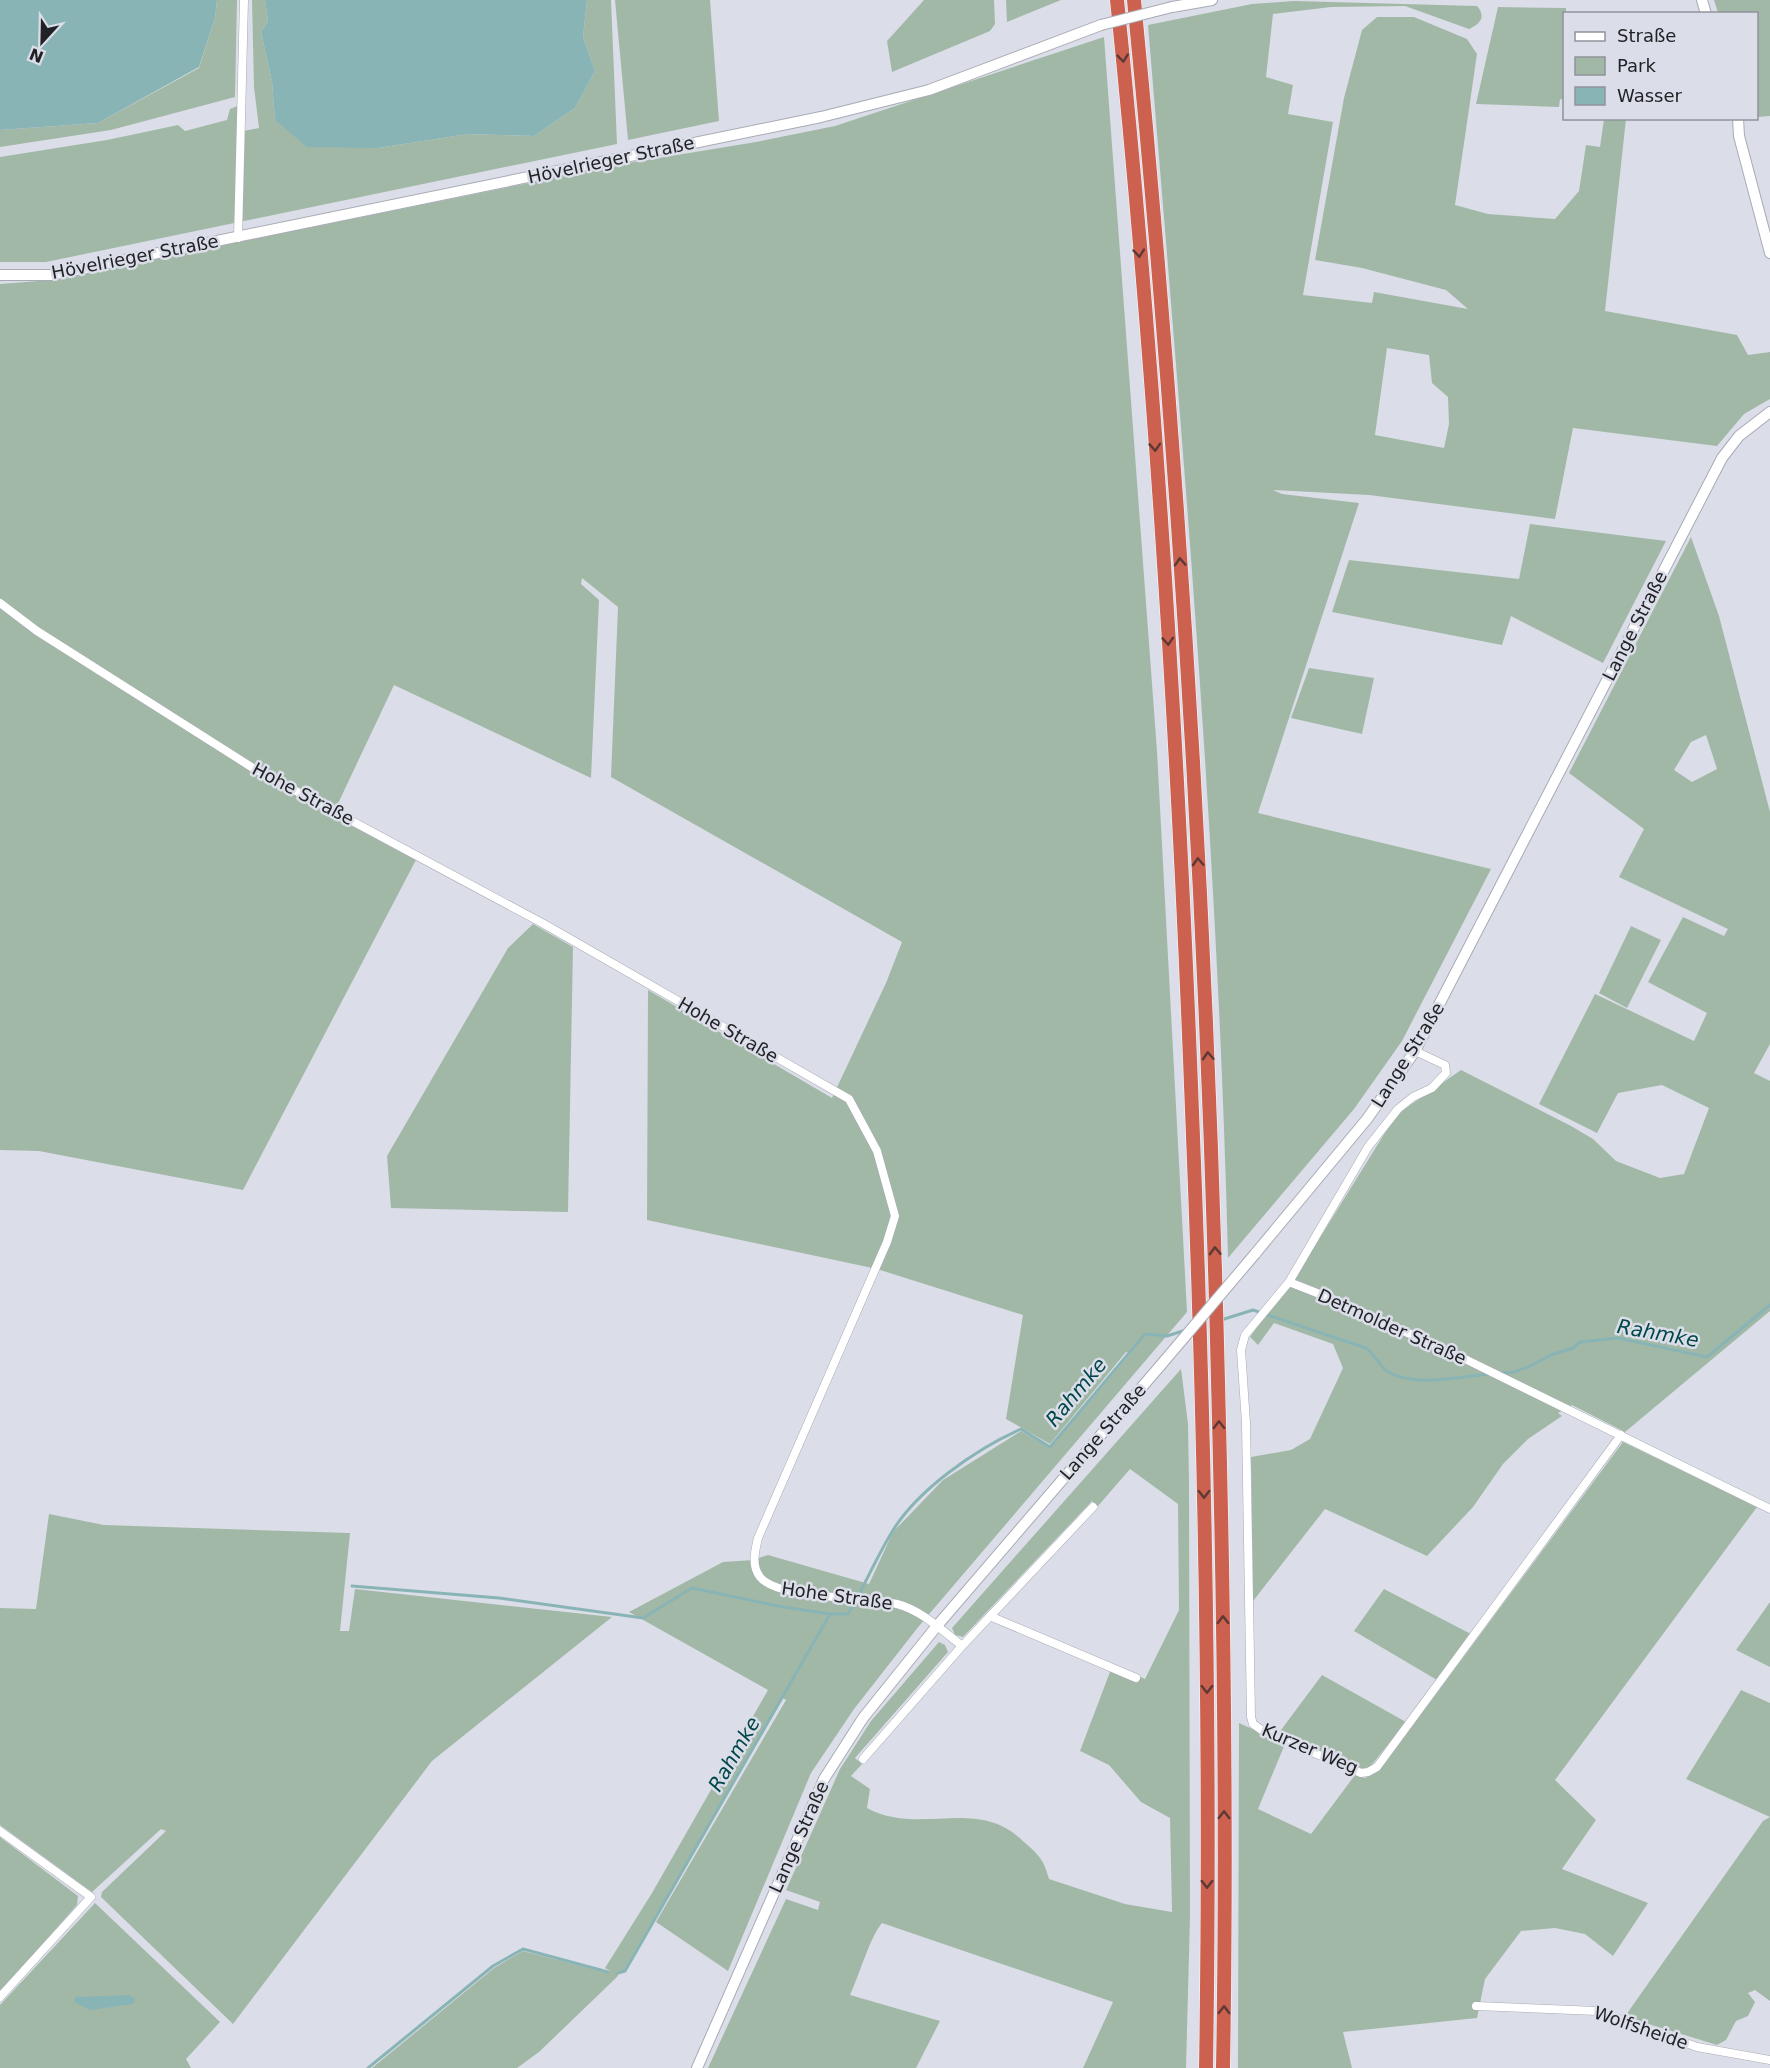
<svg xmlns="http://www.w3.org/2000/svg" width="1770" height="2068" viewBox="0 0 1770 2068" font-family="'DejaVu Sans',sans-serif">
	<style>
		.green { fill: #a2b8a7; fill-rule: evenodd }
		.water { fill: #89b4b5 }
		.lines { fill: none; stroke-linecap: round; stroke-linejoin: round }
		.stream { stroke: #89b4b5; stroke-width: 3 }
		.street-casing { stroke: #a8abb4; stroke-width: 9 }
		.secondary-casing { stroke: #a8abb4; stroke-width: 12 }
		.highway-casing { stroke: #fff; stroke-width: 15 }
		.street { stroke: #fff; stroke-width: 8 }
		.secondary { stroke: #fff; stroke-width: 10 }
		.highway { stroke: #cd6150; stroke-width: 14 }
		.secondary-bridge-casing { stroke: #a8abb4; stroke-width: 12; stroke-linecap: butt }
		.secondary-bridge { stroke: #fff; stroke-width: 10 }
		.oneway { stroke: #5d3835 }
		.labels { text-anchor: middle; stroke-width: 5; stroke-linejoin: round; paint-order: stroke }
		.street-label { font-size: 18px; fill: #212226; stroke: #dbdee8 }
		.water-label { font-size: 20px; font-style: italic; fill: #004749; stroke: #dbdee8 }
	</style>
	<rect width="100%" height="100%" fill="#dbdee8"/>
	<path class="green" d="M217,0H237L235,97L111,130L0,147V130L98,123L199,68L215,18Z
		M252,0H265L268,21L261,32L272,82L275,120L378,148L468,134L534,136L575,108L595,71L583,37L587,0H611L617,144L46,262H0V157L107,140L178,125L185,131L227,120L230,109L240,105L239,132L259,128L254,87Z
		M615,0H710L719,121L628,140Z
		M924,0H994L995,24L990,31L892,72L887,41Z
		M1006,0H1061L1007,22Z
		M1714,0H1770V116L1757,117L1756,14L1718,13Z
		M1294,1L1477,6C1486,16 1481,24 1469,29L1405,6L1331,7L1273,14L1266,77L1293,85L1288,114L1333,122L1303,295L1372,303L1374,292L1468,309L1446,290L1362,268L1315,260L1344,98L1362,30L1377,17H1414L1467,39L1477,54L1455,205L1488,214L1555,219L1579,191L1586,145L1600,147L1604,119H1626L1605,311L1737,335L1748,355L1770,352V399L1744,414L1717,446L1573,428L1555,519L1369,495L1273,490L1282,494L1359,503L1258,813L1491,869L1402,1041L1354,1109L1228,1258C1218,846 1182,435 1148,25L1252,4ZM1387,348L1429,355L1432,383L1448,397L1449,424L1444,448L1375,435Z
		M1498,7L1566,8L1564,100L1560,99L1559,107L1476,104Z
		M1104,37L1157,751L1187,1312L919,1626L854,1709L811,1773L728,1971L656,1922L786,1700L783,1698L624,1970L618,1972V1976L539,2052L517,2068H372L494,1968L523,1951L608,1973L610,1971L605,1968L652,1893L768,1690L629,1612L723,1562L753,1560L768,1555L869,1584L893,1532L943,1480L1021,1431L1050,1448L1131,1353L1126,1352L1050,1444L1006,1419L1023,1315L877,1269L647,1220L648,990L832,1098L886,983L902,942L611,777L618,607L582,578L581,584L599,600L591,778L394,685L334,812L417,858L243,1190L39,1151L0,1150V284L51,280L628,163L756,142L835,126Z
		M1530,524L1666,541L1603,663L1511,616L1502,645L1332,612L1349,560L1519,579Z
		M1691,537L1719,616L1770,812V1044L1754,1073L1770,1081V1311L1625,1432L1572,1405L1558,1413L1562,1416L1528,1439L1503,1464L1473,1507L1427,1556L1325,1509L1253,1601L1251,1457L1291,1450L1310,1439L1343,1368L1333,1344L1274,1323L1258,1345L1250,1337L1300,1270L1396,1115L1461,1070L1571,1126L1593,1139L1616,1161L1660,1178L1684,1174L1709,1108L1662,1085L1618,1093L1597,1133L1539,1104L1595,994L1694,1041L1707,1013L1648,982L1683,917L1724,936L1728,929L1619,877L1644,829L1569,773ZM1706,735L1717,769L1692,782L1674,770L1691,742Z
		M1309,668L1374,678L1362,734L1291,718Z
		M533,924L573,947L568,1212L391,1208L387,1156L508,948Z
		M1631,926L1661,940L1627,1008L1599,993Z
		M1181,1369L1188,1424L1189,1482L1190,1917L1186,2068H1083L1113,2002L882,1923C870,1937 859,1976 850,1995L940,2021L916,2068H708L786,1899L818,1910L820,1902L786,1890L840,1769L871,1721L939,1642L945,1645L948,1652L855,1758L862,1764L851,1776L870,1789L867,1808C921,1837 977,1795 1024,1842C1039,1855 1044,1860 1049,1879L1125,1904L1172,1912L1170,1818L1141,1802L1109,1765L1080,1751L1113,1664L1145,1679L1179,1610L1178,1504L1130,1469L1098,1506L1092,1501L963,1637L955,1635L952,1628Z
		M1623,1442L1757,1507L1555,1780L1596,1820L1562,1869L1648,1903L1613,1956L1585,1934L1555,1928L1521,1931L1485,1979L1477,2018L1343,2032L1352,2068H1238L1239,1723L1285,1744L1258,1809L1311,1834L1355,1775L1365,1778L1379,1771Z
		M49,1514L104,1525L350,1533L340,1631H349L355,1589L612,1617L432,1761L233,2024L101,1897L102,1892L166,1831L161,1829L92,1892L0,1825V1608L36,1609Z
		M1384,1589L1471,1634L1437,1680L1354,1631Z
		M1770,1602V1667L1736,1650Z
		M1322,1675L1406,1722L1369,1768L1362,1769L1278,1734Z
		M1741,1690L1770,1703V2001L1755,1990L1748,1993L1755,2002L1748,2016L1736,2021L1726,2040L1717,2045L1629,2018L1628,2012L1763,1821L1770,1817L1686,1779Z
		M0,1837L78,1896L77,1905L0,1992Z
		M95,1903L220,2022L186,2059L191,2068H0V2005Z"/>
	<path class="water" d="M0,0H217L215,18L199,67L98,123L0,130Z
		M265,0H587L583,37L595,71L575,108L534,136L468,134L378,148L307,147L275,120L272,82L261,32L268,21Z
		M129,1995L135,1999L133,2004L90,2010L74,2002L75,1997Z"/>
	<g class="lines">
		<path class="stream" d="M1221,1320L1253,1310L1366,1348C1374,1354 1381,1367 1388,1372C1417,1388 1460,1376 1491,1374
			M1501,1373L1514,1372L1530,1366L1551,1355L1573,1348L1580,1342L1618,1338L1707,1357L1770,1305
			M352,1586L499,1598L643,1618L692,1588L783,1607L830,1614
			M618,1973L625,1971L830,1614H848C864,1587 876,1558 892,1532C917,1490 976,1449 1021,1429L1050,1447L1145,1334L1167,1336L1186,1330
			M368,2068L493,1966L523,1949L608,1972"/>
		<g class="street-casing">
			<path id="street" d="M238,238L244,0
				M0,603L37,631L253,768L544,924L849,1099L877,1151L895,1216L887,1242L758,1538C755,1551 751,1565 760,1577C779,1600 865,1596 897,1604C921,1610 943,1631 962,1646L1093,1507
				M1415,1051L1445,1065L1446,1073L1432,1088L1413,1097L1398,1109L1368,1147L1289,1282L1340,1302L1465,1359L1770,1509
				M1289,1282L1245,1335L1241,1350L1246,1423L1251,1717L1253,1724L1263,1731L1361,1773L1368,1772L1377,1767L1621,1435
				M992,1617L1136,1678
				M863,1759L962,1646
				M0,1831L91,1897L0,1997
				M1476,2006L1597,2011L1697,2047L1770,2060"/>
		</g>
		<g class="secondary-casing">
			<path id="secondary" d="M1702,0L1706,14
				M1172,7L1212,0
				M1738,118L1739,136L1770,253
				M0,275H51L821,117L929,90L1101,25
				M1255,1254L1367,1119L1415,1051L1722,458L1739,436L1770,412
				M697,2068L824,1779L863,1718L936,1627L1160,1366"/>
		</g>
		<g class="highway-casing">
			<path id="highway" d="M1117,0C1155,369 1178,740 1192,1111C1205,1430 1211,1749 1206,2068
				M1134,0C1179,459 1207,920 1218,1381C1224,1610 1227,1839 1223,2068"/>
		</g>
		<use href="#street" class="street"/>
		<use href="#secondary" class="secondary"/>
		<use href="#highway" class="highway"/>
		<g class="secondary-bridge-casing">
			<path id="secondary-bridge" d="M1101,25L1172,7
				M1160,1366L1255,1254"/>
		</g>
		<use href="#secondary-bridge" class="secondary-bridge"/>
	</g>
	<defs><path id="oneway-chevron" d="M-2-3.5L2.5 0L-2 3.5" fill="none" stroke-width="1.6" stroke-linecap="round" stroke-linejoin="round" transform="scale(1.5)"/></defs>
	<g class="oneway">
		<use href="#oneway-chevron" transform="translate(1123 58) rotate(84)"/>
		<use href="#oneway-chevron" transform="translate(1139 253) rotate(85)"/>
		<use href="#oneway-chevron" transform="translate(1155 447) rotate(86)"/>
		<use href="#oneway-chevron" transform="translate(1180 562) rotate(-94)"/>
		<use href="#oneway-chevron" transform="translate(1168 641) rotate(86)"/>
		<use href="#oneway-chevron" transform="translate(1198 862) rotate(-93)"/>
		<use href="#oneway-chevron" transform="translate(1208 1056) rotate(-93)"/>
		<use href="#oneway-chevron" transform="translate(1215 1251) rotate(-92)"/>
		<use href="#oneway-chevron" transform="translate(1219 1425) rotate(-91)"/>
		<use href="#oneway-chevron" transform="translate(1204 1494) rotate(89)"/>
		<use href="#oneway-chevron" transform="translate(1223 1620) rotate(-91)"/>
		<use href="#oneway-chevron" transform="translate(1207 1689) rotate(90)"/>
		<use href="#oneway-chevron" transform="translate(1224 1815) rotate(-90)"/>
		<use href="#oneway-chevron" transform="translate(1207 1884) rotate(90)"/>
		<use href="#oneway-chevron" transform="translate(1224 2010) rotate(-89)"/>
	</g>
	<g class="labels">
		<g class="street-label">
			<text transform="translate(611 160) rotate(-12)" y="6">Hövelrieger Straße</text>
			<text transform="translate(135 257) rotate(-11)" y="6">Hövelrieger Straße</text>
			<text transform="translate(1635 626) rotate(-63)" y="6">Lange Straße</text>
			<text transform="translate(303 794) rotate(28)" y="6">Hohe Straße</text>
			<text transform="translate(728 1030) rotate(30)" y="6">Hohe Straße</text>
			<text transform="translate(1408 1055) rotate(-58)" y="6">Lange Straße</text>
			<text transform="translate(1392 1327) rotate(24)" y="6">Detmolder Straße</text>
			<text transform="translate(1103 1432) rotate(-49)" y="6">Lange Straße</text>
			<text transform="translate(837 1596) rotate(8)" y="6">Hohe Straße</text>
			<text transform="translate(1310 1749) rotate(23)" y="6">Kurzer Weg</text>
			<text transform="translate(799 1837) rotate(-66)" y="6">Lange Straße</text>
			<text transform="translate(1641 2028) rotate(19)" y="6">Wolfsheide</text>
		</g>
		<g class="water-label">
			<text transform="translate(1658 1333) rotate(10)" y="7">Rahmke</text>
			<text transform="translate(1076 1392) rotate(-50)" y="7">Rahmke</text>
			<text transform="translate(734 1754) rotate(-60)" y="7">Rahmke</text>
		</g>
	</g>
	<rect x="1563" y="12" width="195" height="108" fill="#dbdee8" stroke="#91939a" stroke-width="1.5"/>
	<rect x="1575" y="32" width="30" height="9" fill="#ffffff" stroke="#91939a" stroke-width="1.5"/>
	<text x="1617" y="42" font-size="18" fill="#212226">Straße</text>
	<rect x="1575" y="57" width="30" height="18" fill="#a2b8a7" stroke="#91939a" stroke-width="1.5"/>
	<text x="1617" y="72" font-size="18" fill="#212226">Park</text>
	<rect x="1575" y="87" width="30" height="18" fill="#89b4b5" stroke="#91939a" stroke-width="1.5"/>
	<text x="1617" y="102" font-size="18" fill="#212226">Wasser</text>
	<g transform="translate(42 42) rotate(202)" stroke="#dbdee8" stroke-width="4.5" paint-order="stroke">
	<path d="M0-4.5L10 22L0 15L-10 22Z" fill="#212226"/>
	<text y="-9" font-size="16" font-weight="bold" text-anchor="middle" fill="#212226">N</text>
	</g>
</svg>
